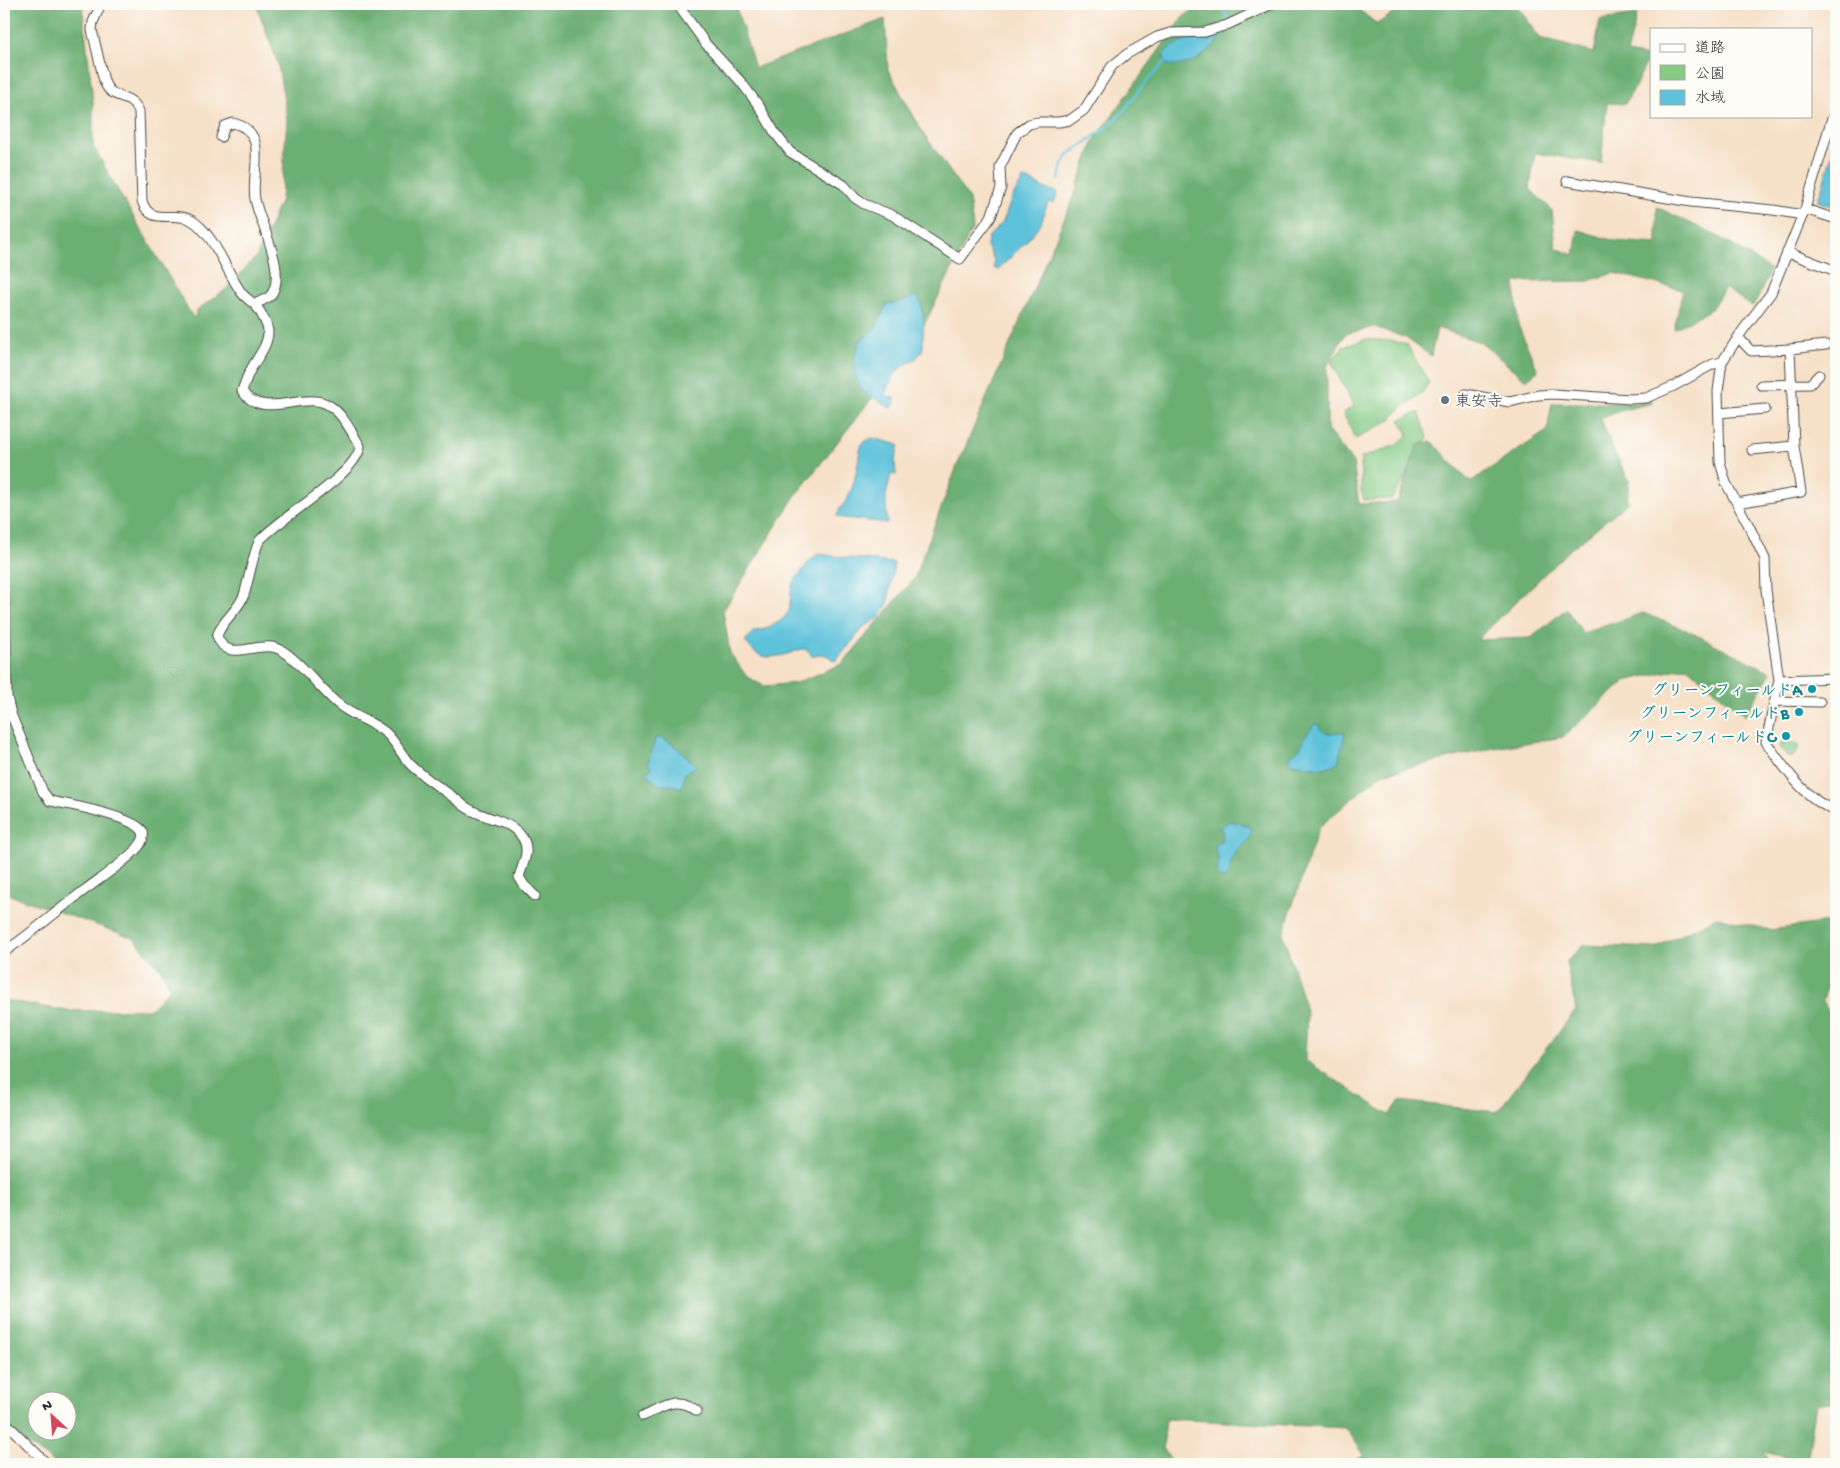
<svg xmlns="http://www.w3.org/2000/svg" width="1840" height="1468" viewBox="0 0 1840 1468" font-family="'Gochi Hand','Klee One',sans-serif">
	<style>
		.green { fill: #85cb86; stroke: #587b58 }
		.forest { fill: #6caf73; stroke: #4c6d4f; fill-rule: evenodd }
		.water { fill: #5ec2db; stroke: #447683 }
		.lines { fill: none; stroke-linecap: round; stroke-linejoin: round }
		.stream { stroke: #5ec2db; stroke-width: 2.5 }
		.street-casing { stroke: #494642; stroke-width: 11 }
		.street { stroke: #fff; stroke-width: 9 }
		.worship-dot { fill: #6b7280; stroke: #fdfcf7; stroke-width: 2 }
		.culture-dot { fill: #0f9aa8; stroke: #fdfcf7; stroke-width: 2 }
		.labels { text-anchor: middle; stroke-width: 4; stroke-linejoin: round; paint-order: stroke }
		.worship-label { font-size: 16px; font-weight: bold; fill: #5b616d; stroke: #fdfcf7; text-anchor: start }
		.culture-label { font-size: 16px; font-weight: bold; fill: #0d838f; stroke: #fdfcf7; text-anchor: end }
	</style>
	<rect width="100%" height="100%" fill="#fdfcf7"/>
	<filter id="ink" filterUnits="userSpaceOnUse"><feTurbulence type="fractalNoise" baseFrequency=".02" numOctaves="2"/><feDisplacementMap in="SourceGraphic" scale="10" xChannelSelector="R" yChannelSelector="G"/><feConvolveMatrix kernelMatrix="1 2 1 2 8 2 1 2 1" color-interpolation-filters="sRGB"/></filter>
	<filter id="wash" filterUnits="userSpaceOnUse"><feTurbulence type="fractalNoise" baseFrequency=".0096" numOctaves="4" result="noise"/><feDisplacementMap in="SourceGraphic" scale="20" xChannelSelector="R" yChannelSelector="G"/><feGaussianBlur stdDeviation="1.12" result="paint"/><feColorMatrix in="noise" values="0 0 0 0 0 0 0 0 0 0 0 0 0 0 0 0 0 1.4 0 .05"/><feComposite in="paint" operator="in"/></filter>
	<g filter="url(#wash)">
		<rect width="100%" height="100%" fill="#f6e0c7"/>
		<path class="green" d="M1366,339L1392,341L1407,345L1429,383L1421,394L1401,408L1390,420L1356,439L1343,413L1354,406L1331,361L1343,347Z
			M1419,412L1428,438L1392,499L1364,500L1361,491V458L1397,445L1408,434L1400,420Z
			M1796,743L1800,747L1792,756H1787L1779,748L1780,744Z"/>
		<path class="forest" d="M4,4H82L93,100V146L117,189L194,319L197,310L225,290L257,256L281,200L287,119L278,64L256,4H735L755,68L885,19L888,70L922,131L969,199L973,227L915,343L793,499L723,611L730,653L747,677L764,686L796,683L842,664L914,579L957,466L1069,208L1094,141L1183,17L1202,4H1352L1377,24L1407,4H1516L1540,38L1594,53L1600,20L1637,15L1627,53L1649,57L1635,87L1625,104L1607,103L1601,163L1535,153L1530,189L1552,210L1556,248L1574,255L1578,230L1615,241L1657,244V207L1721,238L1771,270L1753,307L1725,288L1711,309L1674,329L1683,290L1614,273L1588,281L1515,282L1518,325L1538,371L1526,380L1480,342L1437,328L1431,356L1406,338L1375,327L1345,334L1327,366V430L1353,462L1359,504L1397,502L1418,445L1431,441L1470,482L1547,431L1552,403H1636L1651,400L1652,403L1620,411L1601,419L1613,450L1629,480L1627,503L1566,553L1477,640L1531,638L1566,609L1583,633L1643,613L1686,630L1771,672L1745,716L1687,667L1625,681L1563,737L1494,748L1381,774L1319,827L1283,934L1307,1014L1305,1060L1389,1115L1400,1101L1497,1112L1576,1010L1566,962L1583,945L1654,948L1717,917L1770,930L1836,921V972L1828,980L1823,1002L1836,1024V1403L1816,1404L1807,1462L1763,1452L1773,1464H1345L1365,1456L1346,1428L1166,1419L1163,1448L1173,1464H57L4,1429V1000L68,1011L151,1009L170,988L162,971L134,938L4,893ZM38,1400H68V1430H38Z"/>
		<path class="water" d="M1201,39L1219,41C1202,57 1192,67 1167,65L1163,55C1170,44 1188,40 1201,39Z
			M1836,142V208L1818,201Z
			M1023,179L1028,180L1046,189L1058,192L1054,203L1048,202L1041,223L1025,243L998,270L994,268V260L987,246L989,236L1003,222L1012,198Z
			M917,296C926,305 923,335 923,348C919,360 909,361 900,369C893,375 889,385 885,393L889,397L895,398V403L891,408L861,390L855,374V357L860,341L875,329L887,304L897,303Z
			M872,438L899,445L895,461L896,475L891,474L886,496L887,523L837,517C839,506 844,506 848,497C857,481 857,460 862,443Z
			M817,554L894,563L888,603L879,618L865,626L836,661L826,655L812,656C810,653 807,649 803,649C798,649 792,653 787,654C767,659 758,659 745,641L753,632L769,628L783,619L789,611L792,585L806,565Z
			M1315,724H1318C1325,739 1332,730 1345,733L1338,763C1323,771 1306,766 1290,762L1291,755C1301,749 1300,748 1304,739C1306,734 1311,729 1315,724Z
			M656,737C673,740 684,755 696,766L685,773L682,788L672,785H659L646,772L652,769L648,763Z
			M1230,821L1246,825L1252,829C1250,846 1237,846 1232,859C1228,871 1234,868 1223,880L1217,874L1219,859L1215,849L1216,844L1221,841L1223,834L1220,827Z"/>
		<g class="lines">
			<path class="stream" d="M1220,4L1228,18L1227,21
				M1212,41L1223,34
				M1059,180L1062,165L1069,154L1105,129L1122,113L1145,83L1166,61"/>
		</g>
	</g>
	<g filter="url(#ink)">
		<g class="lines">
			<g class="street-casing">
				<path id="street" d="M101,4L93,22L92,30L104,81C112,103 129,90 139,111L142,201C150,227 174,210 191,220C214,233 226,271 241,292C246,299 250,300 255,305C260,310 268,325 268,332C268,347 255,360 249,373C246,379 244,385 242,391C263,422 306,389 330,406C343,414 352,433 360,446C358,474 280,517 260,540C255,546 248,583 244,595C238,611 222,620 217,636C228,667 260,636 283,651C304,665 319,688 338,704C352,716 372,721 386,733C396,742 401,754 409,763C424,779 447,791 463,805C480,819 509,818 522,837C531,850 523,863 519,877L524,885L535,896
					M677,4L706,44L741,82L759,106L775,133L790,152L844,185L855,198L864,204L892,215L960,259L991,217L1001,188L1000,167L1017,133L1029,124L1038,122H1059L1070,120L1084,110L1112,66L1127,54L1157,37L1170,33L1205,32L1227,25L1272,4
					M1836,112L1831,121L1805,209L1771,293L1743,330L1722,362L1718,391L1720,462L1726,483L1748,524L1765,559L1766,590L1779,680L1766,742C1785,768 1804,799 1836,811
					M221,137L225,126L233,123C271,132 250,172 255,199C259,223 288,271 271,295C268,299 259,302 254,304
					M1567,181L1691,202L1773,210L1803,215
					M1805,209L1836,219
					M1787,252L1836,271
					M1738,337L1751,351L1790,349L1826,345
					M1761,385L1810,384L1819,375
					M1466,394L1510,402L1538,395L1553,394L1630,399L1646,398L1674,386L1713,364L1722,362
					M1719,413L1765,409
					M1752,450L1794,446
					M1737,503L1801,492L1794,446L1790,349
					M4,599L5,609L7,697L11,714L43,792L50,801C66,804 137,817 143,832C144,835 143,840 141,843C134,856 99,879 86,889C58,910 32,933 4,952
					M1779,680L1836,678
					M1775,701L1820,702
					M643,1416C664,1406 676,1395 697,1411
					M4,1421L47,1464"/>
			</g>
			<use href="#street" class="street"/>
		</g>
	</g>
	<circle class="worship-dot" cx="1445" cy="400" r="5"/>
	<g class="culture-dot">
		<circle cx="1812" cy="689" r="5"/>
		<circle cx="1799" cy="712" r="5"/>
		<circle cx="1786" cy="736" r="5"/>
	</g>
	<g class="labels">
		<g class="worship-label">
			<text x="1455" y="406">東安寺</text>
		</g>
		<g class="culture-label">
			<text x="1802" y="695">グリーンフィールドA</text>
			<text x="1789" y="718">グリーンフィールドB</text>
			<text x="1776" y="742">グリーンフィールドC</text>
		</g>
	</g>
	<rect width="1840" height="1468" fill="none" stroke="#fdfcf7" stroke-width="20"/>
	<rect x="1650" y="28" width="162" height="90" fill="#fdfcf7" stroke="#a9a8a5"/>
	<rect x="1660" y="44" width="25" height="8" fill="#ffffff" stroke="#a9a8a5"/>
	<text x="1695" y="52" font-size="15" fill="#2b2b2b">道路</text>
	<rect x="1660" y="65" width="25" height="15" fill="#85cb86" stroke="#a9a8a5"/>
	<text x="1695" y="78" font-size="15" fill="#2b2b2b">公園</text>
	<rect x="1660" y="90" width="25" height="15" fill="#5ec2db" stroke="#a9a8a5"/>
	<text x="1695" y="102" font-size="15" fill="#2b2b2b">水域</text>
	<g transform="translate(52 1416) rotate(334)"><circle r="24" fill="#fdfcf7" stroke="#a9a8a5"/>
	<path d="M0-4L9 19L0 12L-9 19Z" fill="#d1495b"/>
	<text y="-8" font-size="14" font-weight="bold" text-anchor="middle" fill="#2b2b2b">N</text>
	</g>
</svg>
